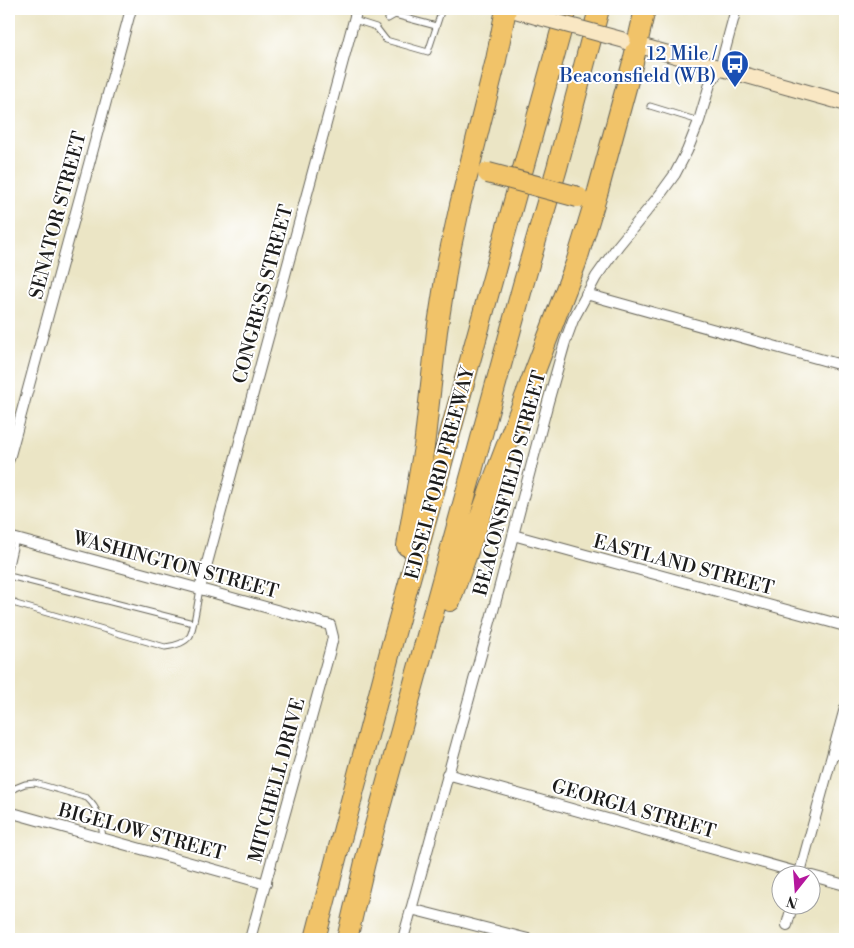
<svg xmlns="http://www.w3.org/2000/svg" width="854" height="948" viewBox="0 0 854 948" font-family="'Libre Bodoni',serif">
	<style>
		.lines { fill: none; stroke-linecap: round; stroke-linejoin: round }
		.lane-casing { stroke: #646257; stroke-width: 7 }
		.street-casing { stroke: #646257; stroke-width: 12 }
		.secondary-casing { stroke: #646257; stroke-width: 17 }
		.highway-casing { stroke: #646257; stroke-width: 22 }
		.lane { stroke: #fff; stroke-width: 5 }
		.street { stroke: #fff; stroke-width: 10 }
		.secondary { stroke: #f9e7c3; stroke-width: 15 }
		.highway { stroke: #f1c369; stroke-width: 20 }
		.secondary-bridge-casing { stroke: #646257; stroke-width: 17; stroke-linecap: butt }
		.highway-bridge-casing { stroke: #646257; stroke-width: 22; stroke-linecap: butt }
		.secondary-bridge { stroke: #f9e7c3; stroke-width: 15 }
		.highway-bridge { stroke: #f1c369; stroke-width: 20 }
		.labels { text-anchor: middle; stroke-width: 4; stroke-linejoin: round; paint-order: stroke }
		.transit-label { font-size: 19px; fill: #164399; stroke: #fff; text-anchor: end }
		.street-label { font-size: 19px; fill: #1c1c1c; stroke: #fff }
	</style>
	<rect width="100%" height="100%" fill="#fff"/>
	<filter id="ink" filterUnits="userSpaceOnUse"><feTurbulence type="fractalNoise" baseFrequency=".02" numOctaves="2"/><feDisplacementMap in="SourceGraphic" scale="10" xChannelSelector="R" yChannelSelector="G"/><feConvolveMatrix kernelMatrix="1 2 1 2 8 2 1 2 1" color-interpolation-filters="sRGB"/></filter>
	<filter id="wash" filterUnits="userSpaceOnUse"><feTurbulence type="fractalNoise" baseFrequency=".0096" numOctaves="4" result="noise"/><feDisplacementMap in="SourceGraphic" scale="20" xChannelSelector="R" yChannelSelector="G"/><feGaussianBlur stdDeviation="1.12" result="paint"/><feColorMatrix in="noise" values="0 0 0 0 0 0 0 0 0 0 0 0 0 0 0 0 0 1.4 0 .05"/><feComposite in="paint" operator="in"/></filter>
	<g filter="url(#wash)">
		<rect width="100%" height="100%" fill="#ebe5c5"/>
	</g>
	<g filter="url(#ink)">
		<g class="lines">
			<g class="lane-casing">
				<path id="lane" d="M397,9L395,15L436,26
					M388,19L395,15
					M354,20L376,27L386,40L428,52L442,9
					M650,106L699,121
					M9,570L16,539
					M9,576L193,623
					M9,598L16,604L165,647C174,646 184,644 190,636C194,628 198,599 200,589
					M9,794L15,788L25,784L35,783L87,798C100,810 101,822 103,838"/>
			</g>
			<g class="street-casing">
				<path id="street" d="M586,294L845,366
					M9,459L131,9
					M513,535L845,626
					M9,537L200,589L330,625L333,637L330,650L250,939
					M200,589L357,9
					M833,753L845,756
					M447,774L810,876
					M9,812L266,884
					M799,876L845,708
					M812,876L845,885
					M411,909L528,939
					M787,925L792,906
					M403,939L499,589L548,402L565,342L573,320L596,277L618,246L659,196L675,174L687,151L699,121L710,84L720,68L736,9"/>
			</g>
			<g class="secondary-casing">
				<path id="secondary" d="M510,9L538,17
					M627,42L845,103"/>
			</g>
			<g class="highway-casing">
				<path id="highway" d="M407,546L424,447L437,331L448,260L460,205L496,60L506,9
					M450,601L495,476L576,263L598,191L633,62L645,9
					M315,939L392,644L567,9
					M347,939L365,862L523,285L557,168L599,9"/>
			</g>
			<use href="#lane" class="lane"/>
			<use href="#street" class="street"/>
			<use href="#secondary" class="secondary"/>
			<use href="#highway" class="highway"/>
			<g class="secondary-bridge-casing">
				<path id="secondary-bridge" d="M538,17L623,40"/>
			</g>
			<g class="highway-bridge-casing">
				<path id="highway-bridge" d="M488,173L578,197"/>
			</g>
			<use href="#secondary-bridge" class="secondary-bridge"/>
			<use href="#highway-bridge" class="highway-bridge"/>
		</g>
	</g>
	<defs>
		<g id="bus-pin" transform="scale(1.4375)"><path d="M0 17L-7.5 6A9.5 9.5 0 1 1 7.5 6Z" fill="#1a4fb4" stroke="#fff"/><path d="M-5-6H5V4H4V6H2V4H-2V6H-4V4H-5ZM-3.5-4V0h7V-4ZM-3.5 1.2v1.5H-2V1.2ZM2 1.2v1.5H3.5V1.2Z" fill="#fff"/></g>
	</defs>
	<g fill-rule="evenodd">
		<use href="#bus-pin" x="735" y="64"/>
	</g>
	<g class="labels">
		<g class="transit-label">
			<text x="716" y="60">12 Mile /<tspan x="716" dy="22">Beaconsfield (WB)</tspan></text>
		</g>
		<g class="street-label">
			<text transform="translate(57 215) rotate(-75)" y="7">SENATOR STREET</text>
			<text transform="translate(262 294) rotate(-75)" y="7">CONGRESS STREET</text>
			<text transform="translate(439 473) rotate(-75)" y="7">EDSEL FORD FREEWAY</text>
			<text transform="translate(509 483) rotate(-75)" y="7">BEACONSFIELD STREET</text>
			<text transform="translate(176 564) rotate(15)" y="7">WASHINGTON STREET</text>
			<text transform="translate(684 564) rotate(15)" y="7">EASTLAND STREET</text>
			<text transform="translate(276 780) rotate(-75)" y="7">MITCHELL DRIVE</text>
			<text transform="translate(634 808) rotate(16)" y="7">GEORGIA STREET</text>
			<text transform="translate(142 831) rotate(15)" y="7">BIGELOW STREET</text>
		</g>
	</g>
	<rect width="854" height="948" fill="none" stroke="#fff" stroke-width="30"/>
	<g transform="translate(796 890) rotate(197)"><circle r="24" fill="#ffffff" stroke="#a4a4a4"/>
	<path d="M0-4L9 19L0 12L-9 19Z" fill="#b5179e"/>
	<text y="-8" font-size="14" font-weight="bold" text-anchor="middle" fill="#1c1c1c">N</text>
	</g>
</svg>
